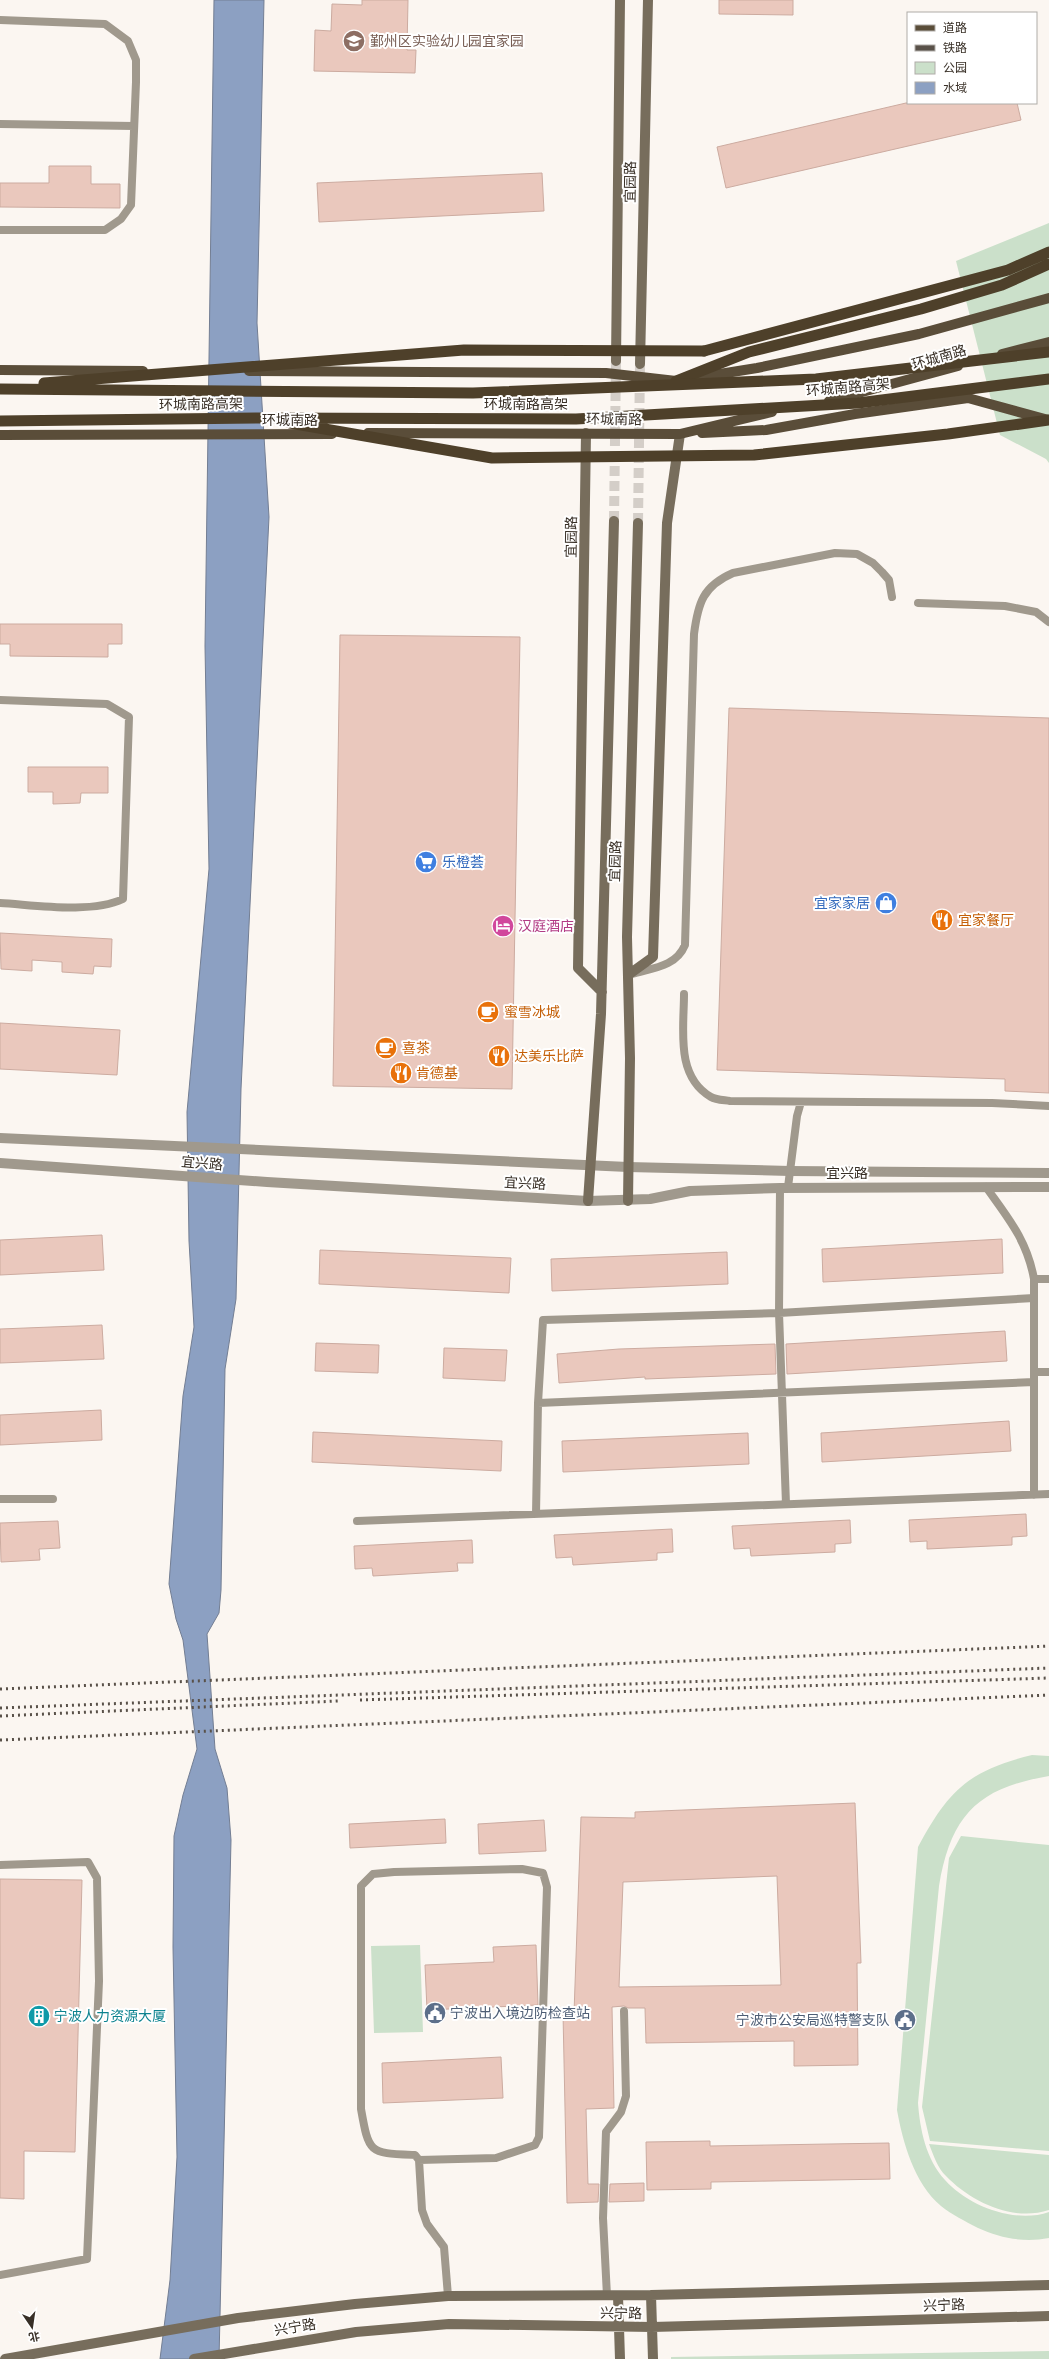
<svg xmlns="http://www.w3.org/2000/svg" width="1049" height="2359" viewBox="0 0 1049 2359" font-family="'IBM Plex Sans','Noto Sans SC',sans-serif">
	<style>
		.green { fill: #cbe0ca }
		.water { fill: #8ca0c2; stroke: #737e93 }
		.building { fill: #eac8bd; stroke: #ccaba0; fill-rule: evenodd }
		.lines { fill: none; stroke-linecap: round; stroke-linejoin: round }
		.secondary-tunnel { stroke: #d4cec8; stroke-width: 10; stroke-dasharray: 10 5; stroke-linecap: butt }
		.service { stroke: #a0998d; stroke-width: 8 }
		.tertiary { stroke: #a0998d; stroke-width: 10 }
		.secondary { stroke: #776d5c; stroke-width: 10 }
		.primary { stroke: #5a4d39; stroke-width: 10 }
		.trunk { stroke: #4e402a; stroke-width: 11 }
		.rail { stroke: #595149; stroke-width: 3; stroke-dasharray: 2 4; stroke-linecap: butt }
		.trunk-bridge { stroke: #4e402a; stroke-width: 11 }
		.labels { text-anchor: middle; stroke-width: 4; stroke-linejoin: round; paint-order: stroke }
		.education-label { font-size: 14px; fill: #785e54; stroke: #fff; text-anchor: start }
		.street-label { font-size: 14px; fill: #382f26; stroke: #fff }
		.shop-label { font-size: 14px; fill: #366cbe; stroke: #fff; text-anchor: start }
		.food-label { font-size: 14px; fill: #c56008; stroke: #fff; text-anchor: start }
		.hotel-label { font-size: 14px; fill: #b23c85; stroke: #fff; text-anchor: start }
		.service-label { font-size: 14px; fill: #4e5e75; stroke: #fff; text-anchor: start }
		.culture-label { font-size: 14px; fill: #0d838f; stroke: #fff; text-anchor: start }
	</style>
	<rect width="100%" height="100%" fill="#fbf6f1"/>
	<path class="green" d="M1049,223V463L1046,459L1000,435L956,261Z
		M1032,1755L1049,1756V1776C978,1788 951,1815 939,1886L918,2103C920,2130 926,2159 945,2180C968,2206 1015,2224 1049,2212V2238C1024,2243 1000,2238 978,2228C965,2221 952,2215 941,2206C914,2183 903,2143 897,2110L918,1847C948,1791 969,1770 1032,1755Z
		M961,1836L1049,1845V2151L930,2141L922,2107L949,1858Z
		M420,1945L423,2032L374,2033L371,1946Z
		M929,2144L1049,2155V2210C1013,2222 971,2202 946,2176C938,2169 933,2154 929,2144Z
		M1049,2351V2359H671V2357Z"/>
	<path class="water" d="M214,0H264L257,323L269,517L241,1089L236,1299L225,1369L221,1590L219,1613L207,1634L215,1749L227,1788L231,1840L219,2359H160L170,2280L177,2157L173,1947L174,1836L183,1795L197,1749L183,1640L176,1619L169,1584L183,1396L194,1327L189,1241L187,1112L209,869L205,646Z"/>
	<path class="building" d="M362,0H408L407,50H416L415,73L314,71L315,30L331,31L332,4L362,5Z
		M719,0H793V15L719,14Z
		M906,103H1017L1021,120L726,188L717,147Z
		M49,166H91V184H120V208L0,207V183H49Z
		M542,173L544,211L319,222L317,183Z
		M0,624H122V644H108V657L10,656V644H0Z
		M340,635L520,637L512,1089L333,1086Z
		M729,708L1049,718V1093L1005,1091V1079L717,1070Z
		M28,767H108V793H81L80,803L53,804V792H28Z
		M0,933L112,939L111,967L94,966L93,974L62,972V962L32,960V971L1,969Z
		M0,1023L120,1030L117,1075L0,1069Z
		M102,1235L104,1270L0,1275V1240Z
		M1002,1239L1003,1273L823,1282L822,1249Z
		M320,1250L511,1258L509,1293L319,1284Z
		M727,1252L728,1284L552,1291L551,1259Z
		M102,1325L104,1359L0,1363V1329Z
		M1005,1331L1007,1361L787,1374L786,1344Z
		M316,1343L379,1345L378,1373L315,1371Z
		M775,1344L776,1374L645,1379V1377L559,1383L557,1354L619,1349Z
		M444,1348L507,1350L505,1381L443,1378Z
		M101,1410L102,1440L0,1445V1415Z
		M1009,1421L1011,1451L822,1462L821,1433Z
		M313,1432L502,1441L501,1471L312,1462Z
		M748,1433L749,1464L563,1472L562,1441Z
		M1026,1514L1027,1536L1012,1537V1545L927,1549V1541L910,1542L909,1520Z
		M850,1520L851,1543L835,1544V1552L751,1556L750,1548L734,1549L732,1526Z
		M58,1521L60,1548L39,1549L40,1560L1,1562L0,1523Z
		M672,1529L673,1552L657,1553V1560L573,1565L572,1557L556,1558L554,1535Z
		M472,1540L473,1563H457L458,1571L373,1576L372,1568L355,1569L354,1546Z
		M855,1803L861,1963H857L858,2065L794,2066V2041L646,2043L645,2008H628L624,2006L612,2007L614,2108L586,2109L588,2184H599L598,2202L567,2203L563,2013H574L581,1817L635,1818V1812ZM777,1876L781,1985L619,1987L623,1882Z
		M445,1819L446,1843L350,1848L349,1824Z
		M544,1820L546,1851L479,1854L478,1824Z
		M0,1879L82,1880L75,2152L24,2151V2199L0,2198Z
		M536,1945L538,2005L427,2010L425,1965L494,1962L493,1947Z
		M501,2057L503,2098L383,2103L382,2063Z
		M710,2141V2146L889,2143L890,2179L711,2182V2189L647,2190L646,2142Z
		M644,2183V2201L609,2202L610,2184Z"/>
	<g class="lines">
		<path class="secondary-tunnel" d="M614,521L616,361
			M638,523L640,364"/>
		<path class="service" d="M0,20L105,24L128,41L136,60V82L131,205L121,219L105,230H0
			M0,124L134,126
			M918,603L1005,606L1036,612L1049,622
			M0,700L107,704L129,717L123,899C91,914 35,905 0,903
			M632,974C652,968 676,967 685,945L694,634C698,603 703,586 733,573L835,553L857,554L873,563L882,572L889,580L892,597
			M684,994C684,1029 675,1076 711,1097C716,1100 724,1100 730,1101L992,1103L1049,1106
			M788,1187L797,1116L801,1102
			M986,1187C1008,1218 1027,1240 1034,1279V1495
			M780,1188L779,1313L786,1504
			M1034,1279H1049
			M1034,1372H1049
			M538,1403L1034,1382
			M0,1499H53
			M536,1514L538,1403L543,1320L779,1313L1034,1298
			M357,1521L1049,1494
			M0,1865L88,1862L97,1878L99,1981L87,2259L0,2275
			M419,2160L496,2158L535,2145L539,2137L547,1887L543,1873L522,1869L394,1872L373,1874L361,1886V2109C369,2154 369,2153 415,2155L419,2160L422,2210L427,2224L444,2247L448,2296
			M607,2296L603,2218L606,2132L621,2112L626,2096L624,2011"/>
		<path class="tertiary" d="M0,1138L628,1167L790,1171L1049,1173
			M0,1163L267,1182L588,1201L650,1199L690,1191L780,1188L1049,1187"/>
		<path class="secondary" d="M616,361L620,0
			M640,364L648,0
			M586,433L578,968L602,992
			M628,975L653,957L667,523L680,434
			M588,1201L601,1014L614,521
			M628,1201L630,1058L627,937L638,523
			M651,2295L653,2359
			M618,2296L620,2359
			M5,2359L238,2318L355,2304L448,2296L651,2295L1049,2285
			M194,2359L356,2332L449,2324L652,2327L1049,2316"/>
		<path class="primary" d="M1002,354L1049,342
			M0,370L143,371
			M249,371L606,373L676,381L757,368L919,334L1049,298
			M829,401L958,366
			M368,433L680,434L772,412
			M702,433L766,430L855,414L968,398L1048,420
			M0,435L332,434"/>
		<path class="trunk" d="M704,351L1008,270L1049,252
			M676,381L749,352L921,309L1002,285L1049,264"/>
		<path class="rail" d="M0,1689L1049,1646
			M360,1700L1049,1678
			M0,1708L1049,1668
			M0,1716L338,1701
			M0,1740L1049,1695"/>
		<path class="trunk-bridge" d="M44,383L464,350L704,351
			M0,389L473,393L816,379L1049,352
			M0,421L258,418L576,419L858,403L1049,379
			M290,423L492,458L754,455L948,434L1049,420"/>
	</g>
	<defs>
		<g id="school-disc" transform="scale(1.15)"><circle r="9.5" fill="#8d6e63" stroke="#fff"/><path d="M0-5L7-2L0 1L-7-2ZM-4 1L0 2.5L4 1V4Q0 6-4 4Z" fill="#fff"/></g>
		<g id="supermarket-disc" transform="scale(1.15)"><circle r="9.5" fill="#3f7fe0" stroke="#fff"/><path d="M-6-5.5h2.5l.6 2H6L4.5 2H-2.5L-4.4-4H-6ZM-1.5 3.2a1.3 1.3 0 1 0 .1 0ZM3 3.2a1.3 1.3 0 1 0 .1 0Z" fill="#fff"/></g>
		<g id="shop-disc" transform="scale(1.15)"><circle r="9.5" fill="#3f7fe0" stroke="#fff"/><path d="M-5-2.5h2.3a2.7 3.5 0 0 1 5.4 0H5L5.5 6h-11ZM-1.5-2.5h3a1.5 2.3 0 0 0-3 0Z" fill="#fff"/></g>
		<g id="restaurant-disc" transform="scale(1.15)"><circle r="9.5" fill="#e8710a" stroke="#fff"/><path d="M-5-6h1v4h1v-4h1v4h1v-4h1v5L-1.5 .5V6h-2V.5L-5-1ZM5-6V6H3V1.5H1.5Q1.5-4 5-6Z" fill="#fff"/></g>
		<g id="hotel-disc" transform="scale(1.15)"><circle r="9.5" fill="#d1479c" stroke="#fff"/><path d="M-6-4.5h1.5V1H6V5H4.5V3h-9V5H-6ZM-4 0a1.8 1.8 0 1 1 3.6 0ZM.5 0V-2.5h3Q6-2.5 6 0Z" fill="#fff"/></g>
		<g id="cafe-disc" transform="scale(1.15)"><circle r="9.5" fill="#e8710a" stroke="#fff"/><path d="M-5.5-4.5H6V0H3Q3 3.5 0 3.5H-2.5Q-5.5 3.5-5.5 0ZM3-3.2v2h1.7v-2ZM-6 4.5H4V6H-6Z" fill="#fff"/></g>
		<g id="civic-disc" transform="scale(1.15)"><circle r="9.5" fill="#5c6f8a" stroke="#fff"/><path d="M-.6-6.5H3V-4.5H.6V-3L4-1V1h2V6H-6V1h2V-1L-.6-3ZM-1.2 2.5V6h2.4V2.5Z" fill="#fff"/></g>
		<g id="building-disc" transform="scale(1.15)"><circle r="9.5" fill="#0f9aa8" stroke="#fff"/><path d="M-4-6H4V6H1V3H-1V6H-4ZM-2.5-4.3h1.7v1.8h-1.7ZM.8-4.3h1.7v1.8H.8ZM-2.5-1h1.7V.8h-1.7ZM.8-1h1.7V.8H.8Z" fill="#fff"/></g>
	</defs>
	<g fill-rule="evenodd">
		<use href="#school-disc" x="354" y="41"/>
		<use href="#supermarket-disc" x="426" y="862"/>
		<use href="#shop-disc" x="886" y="903"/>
		<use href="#restaurant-disc" x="942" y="920"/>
		<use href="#hotel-disc" x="503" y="926"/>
		<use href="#cafe-disc" x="488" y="1012"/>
		<use href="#cafe-disc" x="386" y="1048"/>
		<use href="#restaurant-disc" x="499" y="1056"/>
		<use href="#restaurant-disc" x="401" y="1073"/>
		<use href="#civic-disc" x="435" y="2013"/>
		<use href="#building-disc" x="39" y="2016"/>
		<use href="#civic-disc" x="905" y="2020"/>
	</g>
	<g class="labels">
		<g class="education-label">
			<text x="370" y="46">鄞州区实验幼儿园宜家园</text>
		</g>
		<g class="street-label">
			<text transform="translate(630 182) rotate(-89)" y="5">宜园路</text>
			<text transform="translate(939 357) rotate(-16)" y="5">环城南路</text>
			<text transform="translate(848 387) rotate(-5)" y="5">环城南路高架</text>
			<text transform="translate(201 404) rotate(-1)" y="5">环城南路高架</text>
			<text x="526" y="409">环城南路高架</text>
			<text transform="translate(614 419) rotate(1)" y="5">环城南路</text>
			<text x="290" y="425">环城南路</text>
			<text transform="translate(571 537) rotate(-89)" y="5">宜园路</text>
			<text transform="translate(615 861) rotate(-88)" y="5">宜园路</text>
			<text transform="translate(202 1163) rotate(5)" y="5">宜兴路</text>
			<text x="847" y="1178">宜兴路</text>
			<text transform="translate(525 1183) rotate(3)" y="5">宜兴路</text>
			<text transform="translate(944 2305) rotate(-2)" y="5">兴宁路</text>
			<text transform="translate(621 2313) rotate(1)" y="5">兴宁路</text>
			<text transform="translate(295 2327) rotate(-9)" y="5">兴宁路</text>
		</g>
		<g class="shop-label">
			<text x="442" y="867">乐橙荟</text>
			<text x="870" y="908" text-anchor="end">宜家家居</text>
		</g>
		<g class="food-label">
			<text x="958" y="925">宜家餐厅</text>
			<text x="504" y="1017">蜜雪冰城</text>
			<text x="402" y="1053">喜茶</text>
			<text x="514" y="1061">达美乐比萨</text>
			<text x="416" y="1078">肯德基</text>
		</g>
		<g class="hotel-label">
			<text x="518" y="931">汉庭酒店</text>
		</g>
		<g class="service-label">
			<text x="450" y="2018">宁波出入境边防检查站</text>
			<text x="890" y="2025" text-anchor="end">宁波市公安局巡特警支队</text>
		</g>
		<g class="culture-label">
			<text x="54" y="2021">宁波人力资源大厦</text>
		</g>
	</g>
	<rect x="907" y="12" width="130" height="92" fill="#ffffff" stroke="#afaca8"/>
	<rect x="915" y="25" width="20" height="6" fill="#5a4d39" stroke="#afaca8"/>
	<text x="943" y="32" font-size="12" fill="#382f26">道路</text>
	<rect x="915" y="45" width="20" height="6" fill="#595149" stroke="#afaca8"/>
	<text x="943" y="52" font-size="12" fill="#382f26">铁路</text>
	<rect x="915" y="62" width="20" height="12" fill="#cbe0ca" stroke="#afaca8"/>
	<text x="943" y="72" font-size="12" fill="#382f26">公园</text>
	<rect x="915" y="82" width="20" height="12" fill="#8ca0c2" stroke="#afaca8"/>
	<text x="943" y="92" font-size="12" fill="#382f26">水域</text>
	<g transform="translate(32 2327) rotate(167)" stroke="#ffffff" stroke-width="3" paint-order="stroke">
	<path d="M0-3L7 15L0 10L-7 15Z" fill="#382f26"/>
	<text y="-6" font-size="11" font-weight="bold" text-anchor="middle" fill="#382f26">北</text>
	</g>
</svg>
